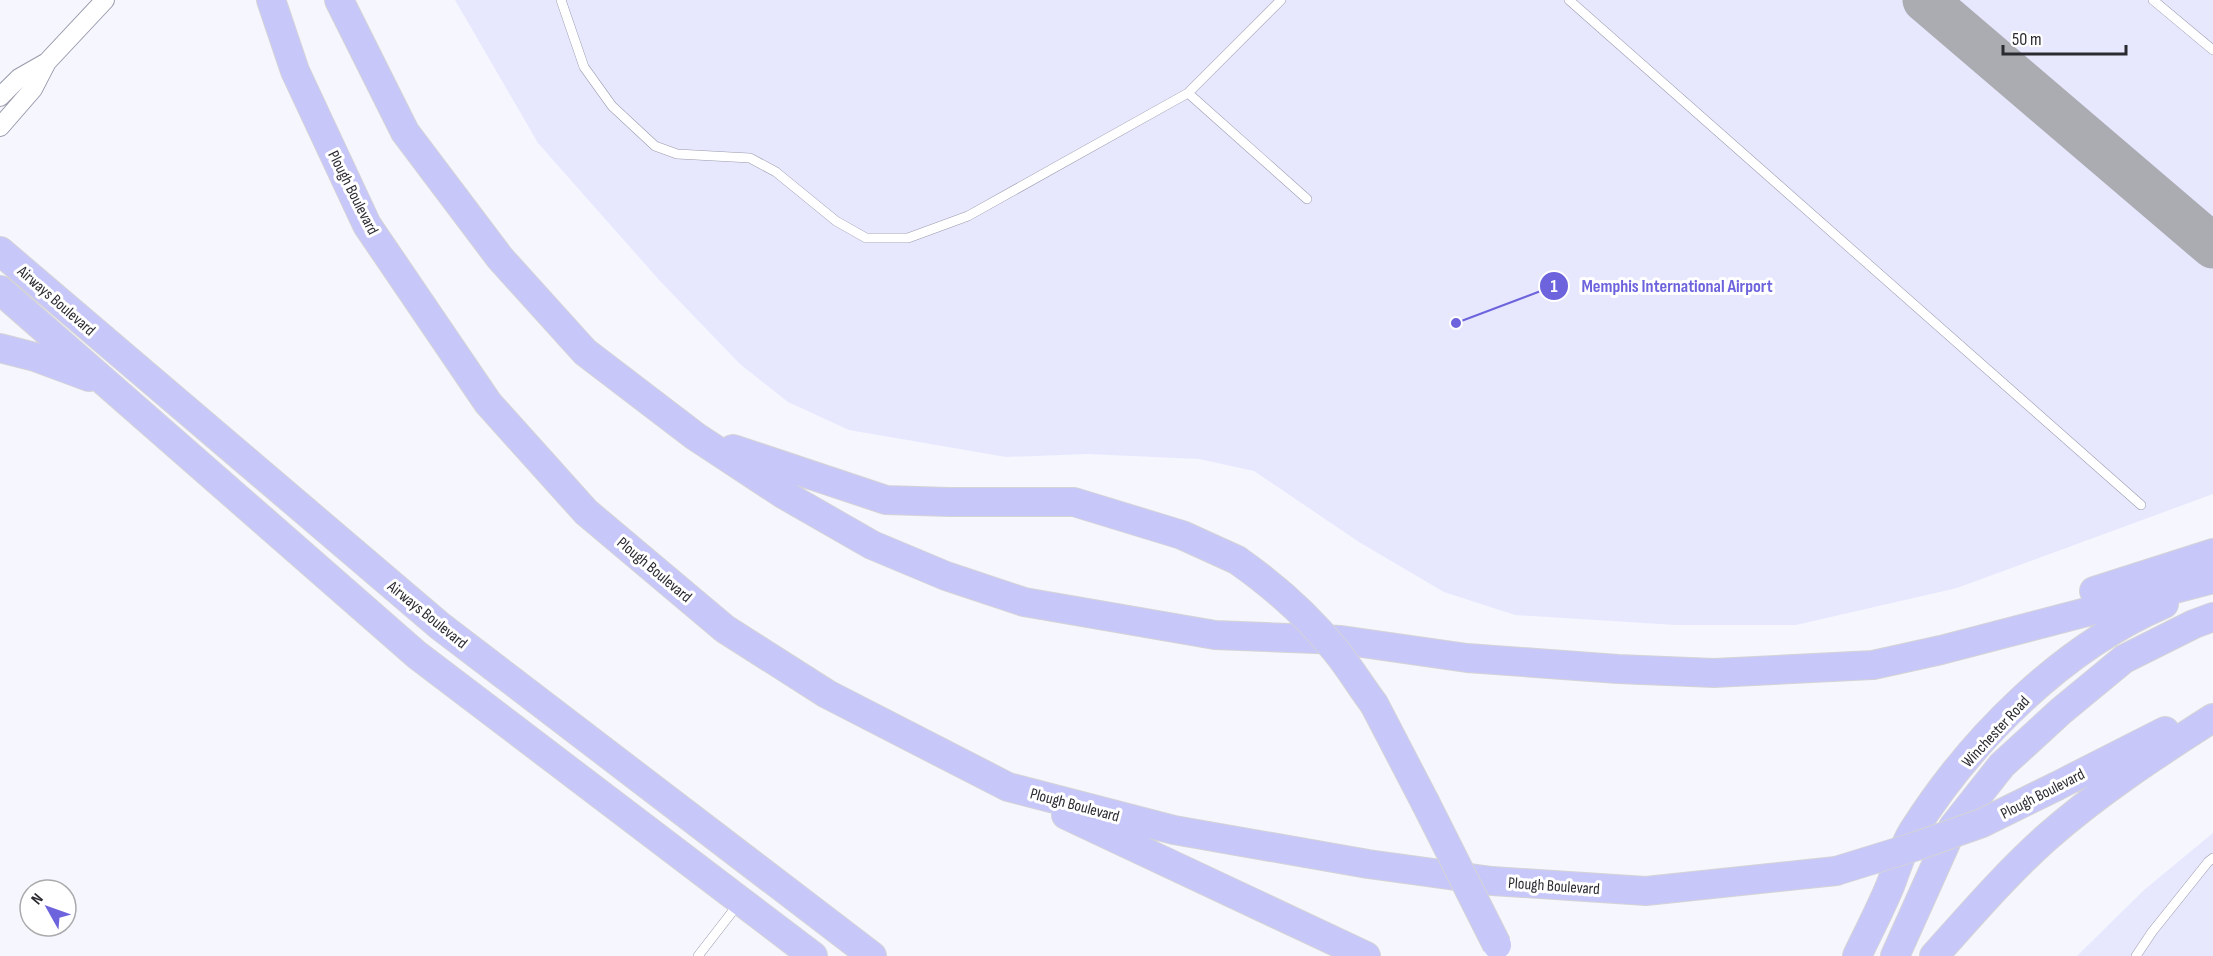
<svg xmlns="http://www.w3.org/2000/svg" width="2213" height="956" viewBox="0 0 2213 956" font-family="'Sofia Sans Condensed',sans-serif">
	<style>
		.built { fill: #e7e8fe }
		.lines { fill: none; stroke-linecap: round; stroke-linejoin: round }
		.taxiway { stroke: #ababb2; stroke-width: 45 }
		.lane-casing { stroke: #999aac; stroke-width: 10 }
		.street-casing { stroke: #999aac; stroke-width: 20 }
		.primary-casing { stroke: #d4d4d6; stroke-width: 30 }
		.lane { stroke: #fff; stroke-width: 9 }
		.street { stroke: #fff; stroke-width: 18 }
		.primary { stroke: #c7c7fa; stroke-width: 28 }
		.primary-bridge-casing { stroke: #d4d4d6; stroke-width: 30; stroke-linecap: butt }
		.primary-bridge { stroke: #c7c7fa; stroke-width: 28 }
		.labels { text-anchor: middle; stroke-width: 6; stroke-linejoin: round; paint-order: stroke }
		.street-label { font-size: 16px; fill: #2a2a31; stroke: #fff }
		.leader { fill: none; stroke: #6d63dd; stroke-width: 2 }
		.callout-dot { fill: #6d63dd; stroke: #fff; stroke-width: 2 }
		.mark-label { font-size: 18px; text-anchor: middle; font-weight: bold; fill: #fff }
		.callout-label { font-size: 18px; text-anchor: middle; font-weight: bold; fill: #6d63dd; stroke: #fff; stroke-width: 6; stroke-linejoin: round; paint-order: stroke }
	</style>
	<rect width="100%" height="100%" fill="#f6f6fe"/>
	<path class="built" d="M455,0H2213V494L1957,588L1796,625H1676L1515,615L1444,592L1359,542L1254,471L1199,459L1087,454L1006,457L849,430L788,402L740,364L660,281L538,143Z
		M2213,833V956H2077L2144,890Z"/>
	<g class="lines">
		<path class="taxiway" d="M1925,0L2213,246"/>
		<g class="lane-casing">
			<path id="lane" d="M561,0L584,67L612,106L655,146L677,154L750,158L776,172L836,221L866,238H908L968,216L1188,93L1281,0
				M1569,0L2141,505
				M2153,0L2213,50
				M1188,93L1307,199
				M698,956L739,903
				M2136,956L2152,932L2208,862L2213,858"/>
		</g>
		<g class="street-casing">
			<path id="street" d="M0,97L19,78L47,62L105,0
				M0,127L33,89L47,62"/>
		</g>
		<g class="primary-casing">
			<path id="primary" d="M271,0L295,71L367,225L488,403L586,512L725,629L827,694L1008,787L1174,830L1368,864L1492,881L1646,891L1836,871
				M339,0L405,132L500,258L585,352L695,436L783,494L872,545L946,576L1024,602L1215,635L1341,640L1467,658L1618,669L1714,673L1873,665L1941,650L2213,579
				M0,251L440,626L872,956
				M0,290L417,655L813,956
				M0,348L35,357L89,377
				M733,449L886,500L949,502H1074L1182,535L1237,560
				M2094,591L2213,553
				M1374,704L1425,802
				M2057,786L2165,731
				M1066,815L1366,956
				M1857,956C1868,933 1880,910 1890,886C1897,868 1903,847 1913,831C1972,738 2062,648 2164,604
				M1895,956L1953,827L2002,765L2061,711L2124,659L2194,624L2213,617
				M1934,956C1970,916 2005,875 2045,839C2097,793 2155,755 2213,718"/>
		</g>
		<use href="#lane" class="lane"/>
		<use href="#street" class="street"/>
		<use href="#primary" class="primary"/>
		<g class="primary-bridge-casing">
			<path id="primary-bridge" d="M1237,560C1274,586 1308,616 1336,651C1350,668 1361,687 1374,704
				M1425,802L1497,945
				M1836,871L1917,846L1982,823L2057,786"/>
		</g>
		<use href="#primary-bridge" class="primary-bridge"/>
	</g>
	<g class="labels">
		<g class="street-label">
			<text transform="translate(354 192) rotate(63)" y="6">Plough Boulevard</text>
			<text transform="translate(57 300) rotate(41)" y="6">Airways Boulevard</text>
			<text transform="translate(655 569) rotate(40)" y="6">Plough Boulevard</text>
			<text transform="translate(428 614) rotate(39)" y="6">Airways Boulevard</text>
			<text transform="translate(1995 731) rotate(-47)" y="6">Winchester Road</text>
			<text transform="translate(2042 793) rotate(-27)" y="6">Plough Boulevard</text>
			<text transform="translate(1075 804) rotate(15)" y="6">Plough Boulevard</text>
			<text transform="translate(1554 885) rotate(4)" y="6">Plough Boulevard</text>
		</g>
	</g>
	<path class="leader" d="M1456 323L1554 286"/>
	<g class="callout-dot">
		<circle cx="1456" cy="323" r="6"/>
		<circle cx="1554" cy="286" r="15"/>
	</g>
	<g class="mark-label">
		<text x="1554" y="292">1</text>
	</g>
	<g class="callout-label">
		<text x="1677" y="292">Memphis International Airport</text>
	</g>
	<g transform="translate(48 908) rotate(310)"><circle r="28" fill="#ffffff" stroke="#aaaaad" stroke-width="1.5"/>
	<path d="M0-4.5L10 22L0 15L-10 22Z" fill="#6d63dd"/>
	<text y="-9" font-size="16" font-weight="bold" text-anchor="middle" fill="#2a2a31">N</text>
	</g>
	<path d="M2003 45v9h123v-9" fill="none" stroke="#2a2a31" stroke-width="3"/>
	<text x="2012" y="45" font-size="18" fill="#2a2a31" stroke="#ffffff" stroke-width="4.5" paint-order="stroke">50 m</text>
</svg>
